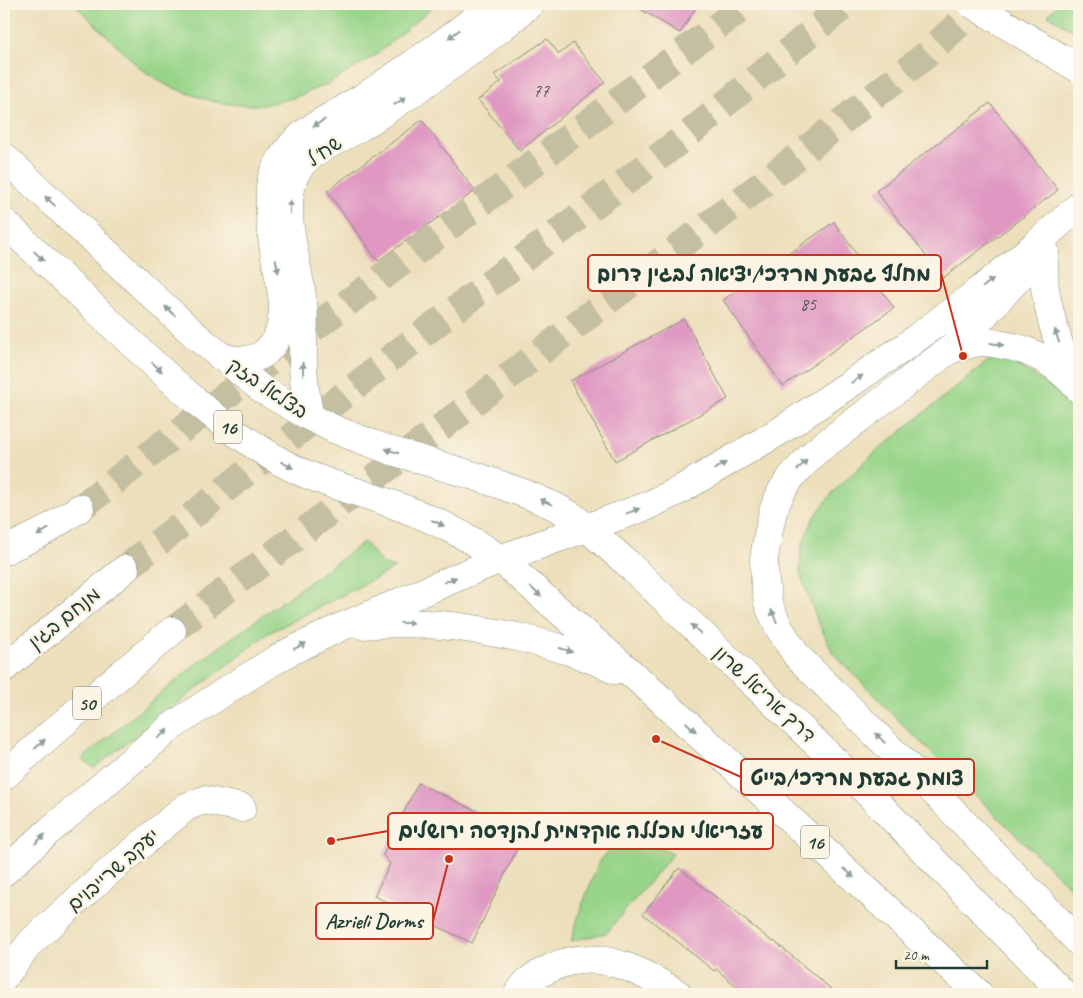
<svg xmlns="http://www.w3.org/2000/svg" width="1083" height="998" viewBox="0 0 1083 998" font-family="Caveat,'Playpen Sans Hebrew',sans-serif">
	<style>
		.green { fill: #98d58a; stroke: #5c895f }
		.building { fill: #df98c2 }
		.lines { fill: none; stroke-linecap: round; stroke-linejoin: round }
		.highway-tunnel { stroke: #c4bfa1; stroke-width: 28; stroke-dasharray: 28 14; stroke-linecap: butt }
		.minor-casing { stroke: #868e78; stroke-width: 29 }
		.highway-casing { stroke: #868e78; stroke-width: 29 }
		.minor { stroke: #fff; stroke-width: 28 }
		.highway { stroke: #fff; stroke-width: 28 }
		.minor-bridge-casing { stroke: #868e78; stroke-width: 29; stroke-linecap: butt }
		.minor-bridge { stroke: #fff; stroke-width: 28 }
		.oneway { fill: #8f9e9a }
		.labels { text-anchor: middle; stroke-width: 5; stroke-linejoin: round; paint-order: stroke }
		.number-label { font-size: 18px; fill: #4f5458 }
		.shield { fill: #fcf5e5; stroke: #617469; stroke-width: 1 }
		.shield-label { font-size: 19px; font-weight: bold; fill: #1f3d34 }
		.street-label { font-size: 20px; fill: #1f3d34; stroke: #fcf5e5 }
		.leader { fill: none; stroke: #c8321e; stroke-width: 2 }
		.callout-dot { fill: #c8321e; stroke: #fcf5e5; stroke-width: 2 }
		.callout { fill: #fcf5e5; stroke: #c8321e; stroke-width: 2 }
		.callout-label { font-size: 21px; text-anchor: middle; font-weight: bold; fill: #1f3d34 }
	</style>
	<rect width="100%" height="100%" fill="#fcf5e5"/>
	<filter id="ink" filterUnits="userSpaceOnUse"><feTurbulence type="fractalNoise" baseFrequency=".02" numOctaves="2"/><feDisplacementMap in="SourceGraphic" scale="10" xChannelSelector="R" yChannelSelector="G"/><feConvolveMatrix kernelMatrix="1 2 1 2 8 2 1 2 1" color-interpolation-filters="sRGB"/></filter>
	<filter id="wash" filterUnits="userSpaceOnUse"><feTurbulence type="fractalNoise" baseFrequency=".0096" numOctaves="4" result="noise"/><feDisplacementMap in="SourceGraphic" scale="20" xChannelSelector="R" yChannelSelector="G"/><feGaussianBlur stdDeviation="1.12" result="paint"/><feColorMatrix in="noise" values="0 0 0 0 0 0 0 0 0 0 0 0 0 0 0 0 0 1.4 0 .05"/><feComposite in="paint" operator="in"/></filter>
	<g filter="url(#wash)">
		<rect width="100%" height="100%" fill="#eddfbc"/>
		<path class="green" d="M74,4H436L376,55L330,83L293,98L264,105H240L215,102L193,95L166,85L140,68Z
			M1058,4H1079V34L1048,15Z
			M999,352L1079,407V896L907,729L833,653L817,620L800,573L801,547L813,519L833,492L870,457Z
			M364,542L374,554L383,564L395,568L267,634L94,768L82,759L196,664Z
			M618,838L644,840L673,854L606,933L571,941L581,908L598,864Z"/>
		<g id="blocks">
			<path class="building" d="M632,4H698L680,33Z
				M547,39L559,54L573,43L605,82L520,151L478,100L501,82L494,75Z
				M990,103L1058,190L943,278L876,191Z
				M422,120L475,191L378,261L327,191Z
				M834,222L894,308L783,386L723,300Z
				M684,319L728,399L615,461L570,381Z
				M418,783L524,834L472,943L374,896L390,864L383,855Z
				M679,868L773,942L774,941L837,994H746L716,969L714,971L643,914Z"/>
		</g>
	</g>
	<g filter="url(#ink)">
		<use href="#blocks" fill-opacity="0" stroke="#868e78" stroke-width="1"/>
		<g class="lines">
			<path class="highway-tunnel" d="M80,508L307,333L747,4
				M125,569L392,357L685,137L846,4
				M172,631L761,185L925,56L980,4"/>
			<g class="minor-casing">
				<path id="minor" d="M1045,251C1044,265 1043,280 1046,294C1051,324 1062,353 1073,381
					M949,350C961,347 972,342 984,342C990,342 997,344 1003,345C1035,350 1057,365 1079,389
					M219,355C231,361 242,362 255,358C264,355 270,349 275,341C290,314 280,284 275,256C271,235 269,213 270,192C270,188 270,184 271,181C274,167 289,146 300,137C312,126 327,119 341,111C349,106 356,101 364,97C408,68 452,38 493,4
					M310,417C305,394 302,372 303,349C303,334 305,319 303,304C299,264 280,216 294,177C298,167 307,158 316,152C330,143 345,136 359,128C418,90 477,50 530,4
					M4,977L31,942L105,875L186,807L204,800L242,808
					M518,994C521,990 524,985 527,982C534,976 543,972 551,968C596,946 640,970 678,994"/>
			</g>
			<g class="highway-casing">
				<path id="highway" d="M4,157L196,336L263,390L310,417L336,430L362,440L392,451L478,477L526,494L554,506L572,516L587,528L627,563L858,783L1064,994
					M4,222C44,260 84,298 124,336C174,383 224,430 283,463C317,482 354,490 389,503C429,517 466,534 500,559L655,694L979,994
					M1026,270L975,325L949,350L815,452L792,476L781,492L773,511L768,535L764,559L765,582L768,603L779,628L797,656L939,797L1079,942
					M4,551L43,532L80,508
					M362,625C418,620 464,626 517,637C551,645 584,654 615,670
					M4,668L125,569
					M4,776L53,732L172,631
					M4,872L48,832L171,727L227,690L285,654L341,627L500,559L647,506L678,491L780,431L906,346L979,291L1035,245L1079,206"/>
			</g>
			<use href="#minor" class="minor"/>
			<use href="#highway" class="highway"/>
			<g class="minor-bridge-casing">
				<path id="minor-bridge" d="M972,4L1079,69"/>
			</g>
			<use href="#minor-bridge" class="minor-bridge"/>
		</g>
		<defs><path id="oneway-solid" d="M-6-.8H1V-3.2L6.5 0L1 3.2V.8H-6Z" transform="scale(1.25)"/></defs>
		<g class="oneway">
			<use href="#oneway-solid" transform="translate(454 34) rotate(143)"/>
			<use href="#oneway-solid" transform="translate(400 101) rotate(-33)"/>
			<use href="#oneway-solid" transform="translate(319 123) rotate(149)"/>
			<use href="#oneway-solid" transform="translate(50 201) rotate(-137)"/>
			<use href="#oneway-solid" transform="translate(290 207) rotate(-89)"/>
			<use href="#oneway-solid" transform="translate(39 256) rotate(43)"/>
			<use href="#oneway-solid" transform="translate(277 266) rotate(78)"/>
			<use href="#oneway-solid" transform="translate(988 283) rotate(-39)"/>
			<use href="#oneway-solid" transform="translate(170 311) rotate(-137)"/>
			<use href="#oneway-solid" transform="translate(1057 336) rotate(-107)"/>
			<use href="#oneway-solid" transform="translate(997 344) rotate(8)"/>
			<use href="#oneway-solid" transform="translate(157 367) rotate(43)"/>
			<use href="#oneway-solid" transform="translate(303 369) rotate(-92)"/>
			<use href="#oneway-solid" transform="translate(857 379) rotate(-34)"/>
			<use href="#oneway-solid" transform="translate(392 451) rotate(-162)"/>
			<use href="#oneway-solid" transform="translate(287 465) rotate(28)"/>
			<use href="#oneway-solid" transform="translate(802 465) rotate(-46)"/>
			<use href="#oneway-solid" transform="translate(720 466) rotate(-30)"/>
			<use href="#oneway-solid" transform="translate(546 502) rotate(-157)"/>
			<use href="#oneway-solid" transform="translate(633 511) rotate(-20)"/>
			<use href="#oneway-solid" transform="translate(438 523) rotate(25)"/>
			<use href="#oneway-solid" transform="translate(43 532) rotate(149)"/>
			<use href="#oneway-solid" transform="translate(450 580) rotate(-23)"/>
			<use href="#oneway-solid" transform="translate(536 592) rotate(42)"/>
			<use href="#oneway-solid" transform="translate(774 616) rotate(-114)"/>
			<use href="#oneway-solid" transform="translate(407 623) rotate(2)"/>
			<use href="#oneway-solid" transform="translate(696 629) rotate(-137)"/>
			<use href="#oneway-solid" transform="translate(300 646) rotate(-26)"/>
			<use href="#oneway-solid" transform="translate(566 650) rotate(18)"/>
			<use href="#oneway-solid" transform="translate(691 727) rotate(43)"/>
			<use href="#oneway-solid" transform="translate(163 734) rotate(-40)"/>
			<use href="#oneway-solid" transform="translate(880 738) rotate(-135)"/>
			<use href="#oneway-solid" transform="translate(40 744) rotate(-42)"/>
			<use href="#oneway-solid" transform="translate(40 839) rotate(-43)"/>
			<use href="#oneway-solid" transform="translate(849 873) rotate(43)"/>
		</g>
	</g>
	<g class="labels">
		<g class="number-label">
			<text x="541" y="97">77</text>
			<text x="808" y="310">85</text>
		</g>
		<g class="shield">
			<rect x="214" y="410.5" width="28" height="33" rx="4"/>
			<rect x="73" y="686.5" width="28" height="33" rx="4"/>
			<rect x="801" y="825.5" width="28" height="33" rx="4"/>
		</g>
		<g class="shield-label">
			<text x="228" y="434">16</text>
			<text x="87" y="710">50</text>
			<text x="815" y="849">16</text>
		</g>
		<g class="street-label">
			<text transform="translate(324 151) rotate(-34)" y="7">שח"ל</text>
			<text transform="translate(268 388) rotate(34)" y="7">בצלאל בזק</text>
			<text transform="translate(64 618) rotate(-39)" y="7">מנחם בגין</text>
			<text transform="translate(765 694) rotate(43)" y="7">דרך אריאל שרון</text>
			<text transform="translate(113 870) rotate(-41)" y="7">יעקב שרייבוים</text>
		</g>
	</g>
	<path class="leader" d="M963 356L941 273M656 739L741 777M331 841L388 831M449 859L433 921"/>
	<g class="callout-dot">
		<circle cx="963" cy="356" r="5"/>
		<circle cx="656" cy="739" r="5"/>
		<circle cx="331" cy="841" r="5"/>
		<circle cx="449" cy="859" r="5"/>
	</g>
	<g class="callout">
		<rect x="588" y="255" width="353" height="36" rx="5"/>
		<rect x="741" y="759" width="233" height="36" rx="5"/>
		<rect x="388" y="813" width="385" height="36" rx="5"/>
		<rect x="316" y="903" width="117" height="36" rx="5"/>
	</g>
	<g class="callout-label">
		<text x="764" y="281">מחלף גבעת מרדכי/יציאה לבגין דרום</text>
		<text x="857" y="785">צומת גבעת מרדכי/בייט</text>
		<text x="581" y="838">עזריאלי מכללה אקדמית להנדסה ירושלים</text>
		<text x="374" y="928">Azrieli Dorms</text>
	</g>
	<rect width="1083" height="998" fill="none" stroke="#fcf5e5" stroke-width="20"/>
	<path d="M896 960v8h91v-8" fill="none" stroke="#1f3d34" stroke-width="2.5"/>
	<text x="903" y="960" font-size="15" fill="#1f3d34" stroke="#fcf5e5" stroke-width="4" paint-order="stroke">20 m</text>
</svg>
